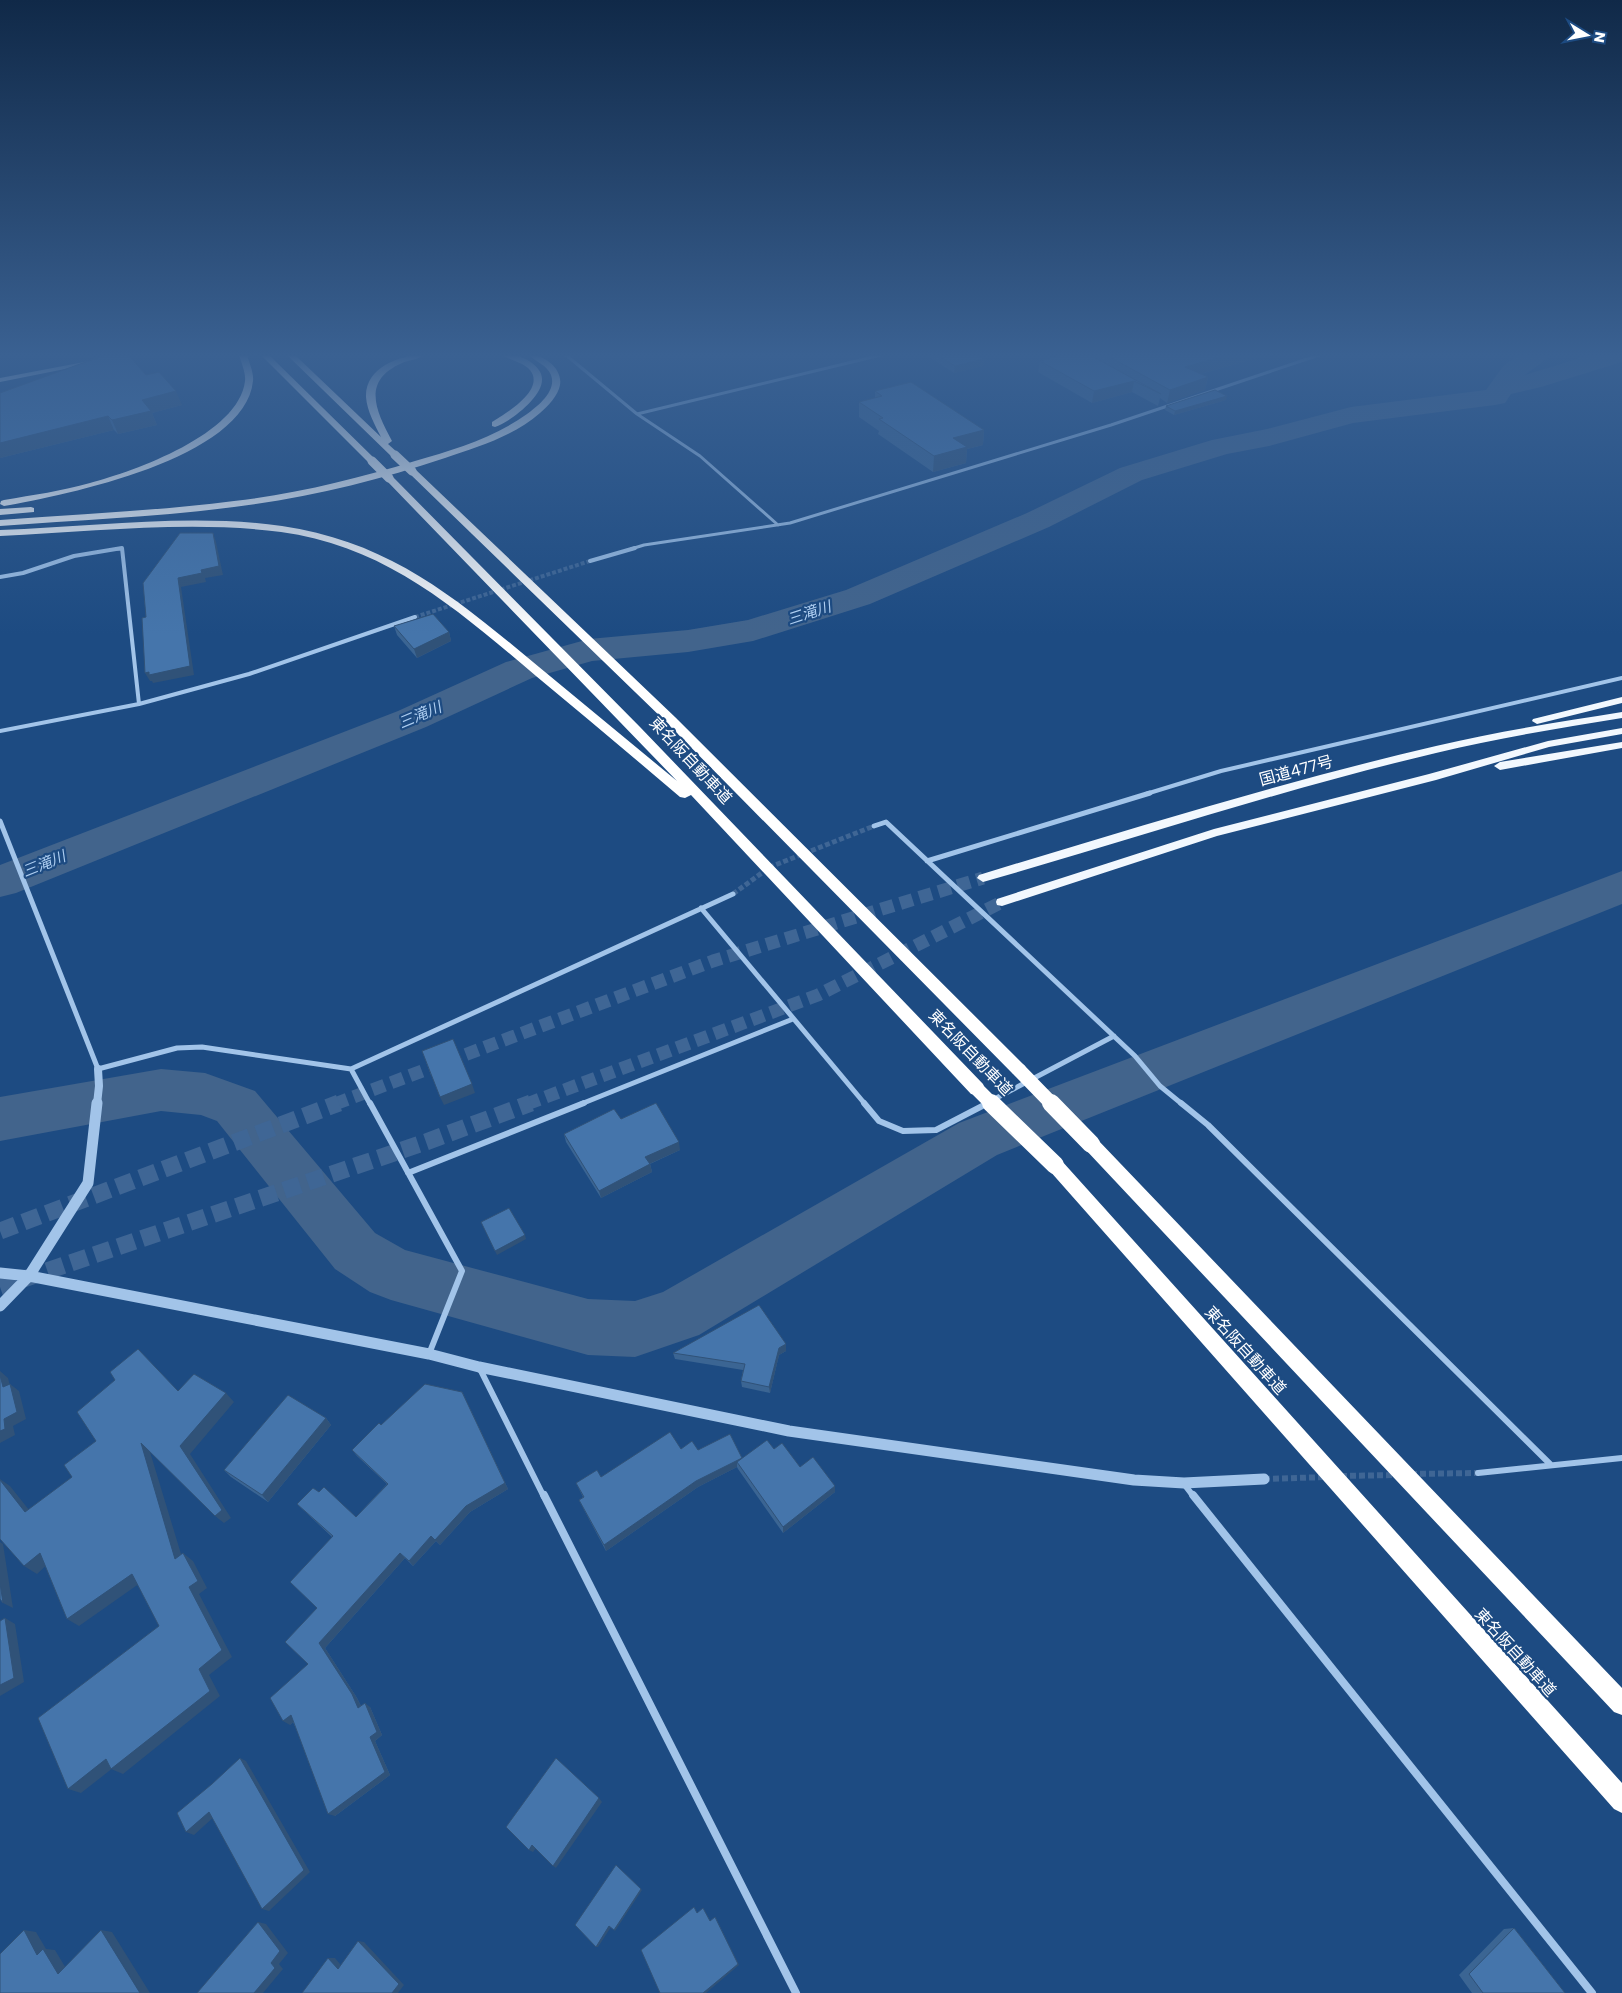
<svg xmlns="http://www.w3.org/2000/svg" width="1622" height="1993" viewBox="0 0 1622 1993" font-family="Poppins,'Noto Sans JP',sans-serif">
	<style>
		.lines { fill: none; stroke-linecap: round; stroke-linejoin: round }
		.river { fill: #42648c; fill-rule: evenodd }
		.minor-tunnel-far2 { stroke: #3f6695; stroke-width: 4; stroke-dasharray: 4 2; stroke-linecap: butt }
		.minor-tunnel-far1 { stroke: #3f6695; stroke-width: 5; stroke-dasharray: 5 2.5; stroke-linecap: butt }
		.minor-tunnel { stroke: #3f6695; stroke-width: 6; stroke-dasharray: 6 3; stroke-linecap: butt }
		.trunk-tunnel-far1 { stroke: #3f6695; stroke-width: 13; stroke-dasharray: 13 7; stroke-linecap: butt }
		.trunk-tunnel { stroke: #3f6695; stroke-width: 17; stroke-dasharray: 17 8; stroke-linecap: butt }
		.minor-far4 { stroke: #a2c4e9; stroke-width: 3 }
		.minor-far3 { stroke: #a2c4e9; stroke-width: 4 }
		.minor-far2 { stroke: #a2c4e9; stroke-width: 5 }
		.minor-far1 { stroke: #a2c4e9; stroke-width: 6 }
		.minor { stroke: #a2c4e9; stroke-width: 8 }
		.tertiary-far1 { stroke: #a2c4e9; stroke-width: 8 }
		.tertiary { stroke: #a2c4e9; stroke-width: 11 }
		.trunk { fill: #f2f8fe; fill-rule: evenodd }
		.motorway { fill: #fff; fill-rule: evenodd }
		.motorway-bridge-far2 { stroke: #fff; stroke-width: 9 }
		.motorway-bridge-far1 { stroke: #fff; stroke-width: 14 }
		.motorway-bridge { stroke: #fff; stroke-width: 18 }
		.wall { fill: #3b6593 }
		.shaded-wall { fill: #305278 }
		.building { fill: #4575ab; stroke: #305278 }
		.labels { text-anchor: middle; stroke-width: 4.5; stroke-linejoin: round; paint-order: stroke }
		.far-water-label { font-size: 15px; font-style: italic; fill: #aecef1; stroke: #1d4b82 }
		.street-label { font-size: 16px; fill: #fff; stroke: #1d4b82 }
	</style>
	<rect width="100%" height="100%" fill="#1d4b82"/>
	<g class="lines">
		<path class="river" d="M1519,355H1549L1545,360L1525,375L1589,355H1622V362L1541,387L1511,394L1505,403L1495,405L1353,423L1269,446L1227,454L1142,480L1049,527L870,604L753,641L688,652L592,661L532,678L426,727L16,893L0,897V865L398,711L506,662L589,639L688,630L748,620L846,590L1027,513L1120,468L1212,440L1267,429L1351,407L1486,390L1504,365Z
			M1622,871V904L997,1155L699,1335L635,1357L588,1355L391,1300L370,1292L335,1269L217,1121L201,1115L161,1111L0,1141V1097L161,1069L205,1073L255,1091L375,1233L405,1250L588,1299L635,1301L663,1292L959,1123Z"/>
		<path class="minor-tunnel-far2" d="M415,617L590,561"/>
		<path class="minor-tunnel-far1" d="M733,894L770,867L874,826"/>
		<path class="minor-tunnel" d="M1411,1474L1478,1473
			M1341,1476L1397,1475
			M1264,1479L1327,1477"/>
		<path class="trunk-tunnel-far1" d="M335,1104L713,961L983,878
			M527,1104L818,995L1002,902"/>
		<path class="trunk-tunnel" d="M0,1231L339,1103
			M0,1287L426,1142L531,1103"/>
		<path class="minor-far4" d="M566,355L637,414L700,456L778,525
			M637,414L881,355
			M117,549H122
			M631,549L644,545L790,523L1111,425L1319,355"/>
		<path class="minor-far3" d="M590,561L635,548
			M0,577L23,573L74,556L122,548L139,704
			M0,731L139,704L249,674L415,617
			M1146,794L1221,771L1622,678"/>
		<path class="minor-far2" d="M0,821L98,1069L177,1048L202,1047L351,1069L733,894
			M874,826L886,822L1135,1056L1160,1086L1182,1104
			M927,861L1150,793
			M701,908L865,1104
			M351,1069L370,1104
			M581,1104L793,1019
			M985,1104L1114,1036"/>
		<path class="minor-far1" d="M370,1103L462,1271L429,1354
			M864,1103L879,1121L903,1131L936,1130L988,1103
			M1181,1103L1208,1125L1551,1465
			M408,1173L584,1103
			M480,1369L544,1497
			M1478,1473L1622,1458
			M1184,1484L1194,1497"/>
		<path class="minor" d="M544,1495L796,1993
			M1193,1495L1592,1993"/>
		<path class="tertiary-far1" d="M97,1104L99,1086L98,1069"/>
		<path class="tertiary" d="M0,1273L29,1276L429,1354L479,1367L789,1431L1134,1480L1184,1483L1264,1479
			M0,1306L29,1276L88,1183L97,1103"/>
		<path class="trunk" d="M121,355H135L0,382V378Z
			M1622,697V703L1537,724L1532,721L1533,719Z
			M1622,712V718C1560,728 1498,738 1436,753C1283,789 1134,839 983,882L977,878L979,875C1130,829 1282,782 1436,746C1498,731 1560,722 1622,712Z
			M1622,728V734L1549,747L1436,780L1217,836L1002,906L997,905L996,902L997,899L1214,829L1429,774L1548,741Z
			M1622,742V748L1500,770L1494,766L1500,762Z"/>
		<path class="motorway" d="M239,355H247C249,362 254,373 253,381C245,459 66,495 4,506L0,504L1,501L4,500C33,495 62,491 90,483C135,471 239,434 245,381C246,373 241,362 239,355Z
			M261,355H269L375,459V463H369Z
			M287,355H295L381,437C375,425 367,411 366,397C365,368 399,355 423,355C418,360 408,360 402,363C361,381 376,411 392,441L388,444L398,453V457H392Z
			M503,355C513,354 524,357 532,363C537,367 542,372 542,379C543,397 510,422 495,427L492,426V422C505,414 546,390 530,370C523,362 511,361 503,355Z
			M529,355C543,354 563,368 560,385C558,396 548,406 540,413C514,436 477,447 445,458C377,481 306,498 234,507C157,517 78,520 0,526V520C78,514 157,511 234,501C296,494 356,479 415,461C453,450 494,438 527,414C538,406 557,391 551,375C547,365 536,362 529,355Z
			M412,468L415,469L675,717L1025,1066L1027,1070L1025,1074L1019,1076L1013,1074L667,723L409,473L407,471Z
			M389,475L392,476L640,727L983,1084L985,1089L983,1094L977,1095L971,1094L691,795L685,798L680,797C632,756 584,716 536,676C458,610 386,546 281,532C188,520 93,532 0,536V530C93,527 189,513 282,526C391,542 457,599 539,667C585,705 631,743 677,781L386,480V476Z
			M31,507L34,508V512L0,515V509Z
			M1091,1137L1097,1139L1622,1688V1715L1614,1712L1085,1149L1083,1144L1085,1139Z
			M1055,1158L1061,1160L1622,1783V1813L1614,1809L1049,1170L1047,1165L1049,1160Z"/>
		<path class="motorway-bridge-far2" d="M395,455L412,471
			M372,461L389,478"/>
		<path class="motorway-bridge-far1" d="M1019,1070L1052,1104
			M977,1089L992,1104"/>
		<path class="motorway-bridge" d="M991,1103L1055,1165
			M1051,1103L1091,1144"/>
	</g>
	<path class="wall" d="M843,355H863L848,358Z
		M926,355H976L984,359L983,366L954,373Z
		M1062,355H1267L1201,374L1208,377L1205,390L1167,403L1160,398L1158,406L1132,392L1092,403L1038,372L1040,361Z
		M146,375L182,405L152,413L157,425L118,434L114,430L0,458Z
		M875,391L984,430L983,445L967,449L966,463L933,472L878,434L879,431L859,417V402L875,398Z
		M1226,400L1174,415L1165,410L1166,406Z
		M394,626L449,632L451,641L417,658L397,635Z
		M621,1119L680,1150L650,1164L652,1172L601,1198L566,1142L564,1134Z
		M786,1344V1351L779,1355L770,1393L742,1387L741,1381L743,1370L675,1359L673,1353Z
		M462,1392L508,1489L470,1512L440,1545L436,1541L413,1566L405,1558L325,1648L357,1698L361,1706L370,1707L382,1735L375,1741L390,1775L335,1816L293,1722L290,1725L308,1664L317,1608L332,1537L297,1504L356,1517L387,1484L357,1456L352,1450L381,1425Z
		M326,1418L331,1425L268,1502L231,1477L224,1470Z
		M681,1449L698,1450L742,1458L774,1449L800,1467L835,1486V1492L783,1533L738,1469L737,1467L698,1487L606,1551L582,1506L579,1500L583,1497L576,1483L601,1477Z
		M1514,1928L1565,1993H1472L1459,1975L1504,1929Z"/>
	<path class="shaded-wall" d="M83,355H100L84,358Z
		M848,355H863L848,358Z
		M1227,355H1267L1182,379L1185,367Z
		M984,359L983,366L954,373L955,366Z
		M1208,377L1205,390L1167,403L1170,390Z
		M1134,381L1132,392L1092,403L1094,391Z
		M176,391L182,405L152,413L157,425L118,434L112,420L142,400Z
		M1227,396L1226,400L1174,415L1175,411Z
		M108,416L114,430L0,458V443Z
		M984,430L983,445L967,449L966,463L933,472L934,456L953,438Z
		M213,533L216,542L223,575L205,578L206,582L181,587L194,675L153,683L152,681H150L145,673L178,578L201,570Z
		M449,632L451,641L417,658L414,649Z
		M472,1084L475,1093L444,1105L440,1097Z
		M679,1142L680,1150L647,1165L645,1157Z
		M650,1164L652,1172L601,1198L599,1191Z
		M525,1235L526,1239L497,1255L495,1251Z
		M786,1344V1351L779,1355L770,1393L769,1387L779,1348Z
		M0,1371L8,1378L12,1394L3,1387L0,1375Z
		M10,1384L19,1391L26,1419L13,1426L15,1435L0,1443V1431L4,1419Z
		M462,1392L508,1489L470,1512L440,1545L435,1540Z
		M226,1393L234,1402L190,1454L231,1518L224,1523L215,1516L180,1446Z
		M326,1418L331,1425L268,1502L262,1495Z
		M141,1443L150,1452L185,1567L175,1559Z
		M742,1458L737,1462V1467L698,1487L606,1551L604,1545L696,1481Z
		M0,1479L10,1486L37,1520L25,1512L0,1480Z
		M835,1486V1492L783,1533V1527Z
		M431,1536L436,1541L413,1566L409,1561Z
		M0,1542L3,1544L13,1608L3,1603L0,1583Z
		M40,1553L52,1560L37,1574L24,1566Z
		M183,1553L193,1561L207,1588L199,1594L232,1657L209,1675L220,1696L123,1774L111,1769L199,1669L189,1587Z
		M400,1553L405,1558L325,1648L357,1698L364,1712L358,1708L319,1643Z
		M132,1574L143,1581L79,1626L67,1619Z
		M5,1618L15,1624L24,1682L0,1696V1685Z
		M365,1703L370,1707L382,1735L375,1741L390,1775L335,1816L328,1814L370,1737Z
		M291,1715L297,1719L290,1725L283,1721Z
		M240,1758L246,1761L310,1872L269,1911L262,1909Z
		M106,1759L118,1764L81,1793L68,1789Z
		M599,1798L602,1802L556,1868L553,1866Z
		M209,1812L216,1815L194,1835L186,1832Z
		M532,1845L536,1848L533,1852L529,1850Z
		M616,1865L642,1890L615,1931L614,1930Z
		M715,1917L739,1965L706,1993H703Z
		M258,1922L266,1924L288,1953L279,1964L283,1969L263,1993H254L271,1963Z
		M609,1926L611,1927L598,1947H596Z
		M24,1930L36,1932L46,1949L55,1950L70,1975L58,1974L37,1955Z
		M101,1930L112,1932L150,1993H140Z
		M358,1941L364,1942L404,1985L398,1993H392Z
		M328,1958H335L344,1969H338Z"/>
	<path class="building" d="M102,355H128L146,375L159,372L176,391L142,400L151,411L112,420L108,416L0,443V393L102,356Z
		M937,355H976L984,359L955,366Z
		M1062,355H1090L1161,394L1134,381L1094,391L1040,361Z
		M1106,355H1227L1185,367L1208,377L1170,390Z
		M911,382L984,430L953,438L967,447L934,456L879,419L883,418L859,402L882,396L875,391Z
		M1215,390L1227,396L1175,411L1166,406Z
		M180,533H213L219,566L201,570L202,573L178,578L190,666L149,675V672L145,673L142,618L146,617L143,583Z
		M433,614L449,632L414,649L394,626Z
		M453,1039L472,1084L440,1097L422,1051Z
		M656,1103L679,1142L645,1157L650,1164L599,1191L564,1134L614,1109L621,1119Z
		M509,1208L525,1235L495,1251L481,1222Z
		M759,1305L786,1344L779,1348L769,1387L741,1381L745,1364L673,1353Z
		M138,1349L178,1391L194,1374L226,1393L180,1446L222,1510L215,1516L141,1443L175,1559L183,1553L198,1581L189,1587L222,1650L199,1669L210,1691L111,1769L106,1759L68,1789L38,1718L159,1626L132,1574L67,1619L40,1553L24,1566L0,1539V1480L25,1512L72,1477L64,1465L96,1441L77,1412L115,1380L110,1372Z
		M0,1375L3,1387L10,1384L17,1412L4,1419L5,1429L0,1431Z
		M425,1384L462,1392L505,1483L466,1506L435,1540L431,1536L409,1561L400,1553L319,1643L352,1694L358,1708L365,1703L377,1732L370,1737L385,1772L328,1814L291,1715L283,1721L270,1698L308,1664L285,1642L317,1608L290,1582L333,1536L297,1504L313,1488L319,1492L324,1487L356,1517L388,1484L352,1450L379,1423L381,1425Z
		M288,1395L326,1418L262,1495L224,1470Z
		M670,1432L681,1449L692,1441L698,1450L730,1434L742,1458L696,1481L604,1545L579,1500L584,1497L576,1483L597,1470L601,1477Z
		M767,1440L774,1449L782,1443L800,1467L813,1457L835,1486L783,1527L737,1462Z
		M0,1583L3,1603L0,1599Z
		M5,1618L14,1678L0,1685V1621Z
		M240,1758L304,1870L262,1909L209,1812L186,1832L177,1813L212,1784Z
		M556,1758L599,1798L553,1866L532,1845L529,1850L506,1827Z
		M616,1865L641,1889L614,1930L609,1926L596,1947L575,1925Z
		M694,1907L697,1913L703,1908L710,1921L715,1917L738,1964L703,1993H660L641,1950Z
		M258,1922L280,1951L271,1963L275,1968L254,1993H197Z
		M1514,1928L1565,1993H1483L1469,1974Z
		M24,1930L37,1955L43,1949L58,1974L101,1930L140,1993H0V1954Z
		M358,1941L399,1984L392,1993H302L328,1958L338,1969Z"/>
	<linearGradient id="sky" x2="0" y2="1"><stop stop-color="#102948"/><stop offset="0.56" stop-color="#3a6192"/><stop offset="1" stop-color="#3a6192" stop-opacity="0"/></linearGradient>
	<rect width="1622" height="634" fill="url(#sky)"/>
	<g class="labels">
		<g class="far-water-label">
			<text transform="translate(809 613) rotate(-18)" y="5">三滝川</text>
			<text transform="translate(420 715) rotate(-23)" y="5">三滝川</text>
			<text transform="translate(44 864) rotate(-22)" y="5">三滝川</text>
		</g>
		<g class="street-label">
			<text transform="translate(691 760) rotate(47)" y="6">東名阪自動車道</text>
			<text transform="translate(1296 770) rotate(-15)" y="6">国道477号</text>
			<text transform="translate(971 1052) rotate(46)" y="6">東名阪自動車道</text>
			<text transform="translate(1246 1350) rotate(48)" y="6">東名阪自動車道</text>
			<text transform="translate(1516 1652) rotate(48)" y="6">東名阪自動車道</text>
		</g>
	</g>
	<g transform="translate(1587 35) rotate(100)" stroke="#1d4b82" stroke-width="4" paint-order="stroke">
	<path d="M0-4L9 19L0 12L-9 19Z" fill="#ffffff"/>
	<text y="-8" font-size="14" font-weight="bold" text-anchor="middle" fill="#ffffff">N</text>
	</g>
</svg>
